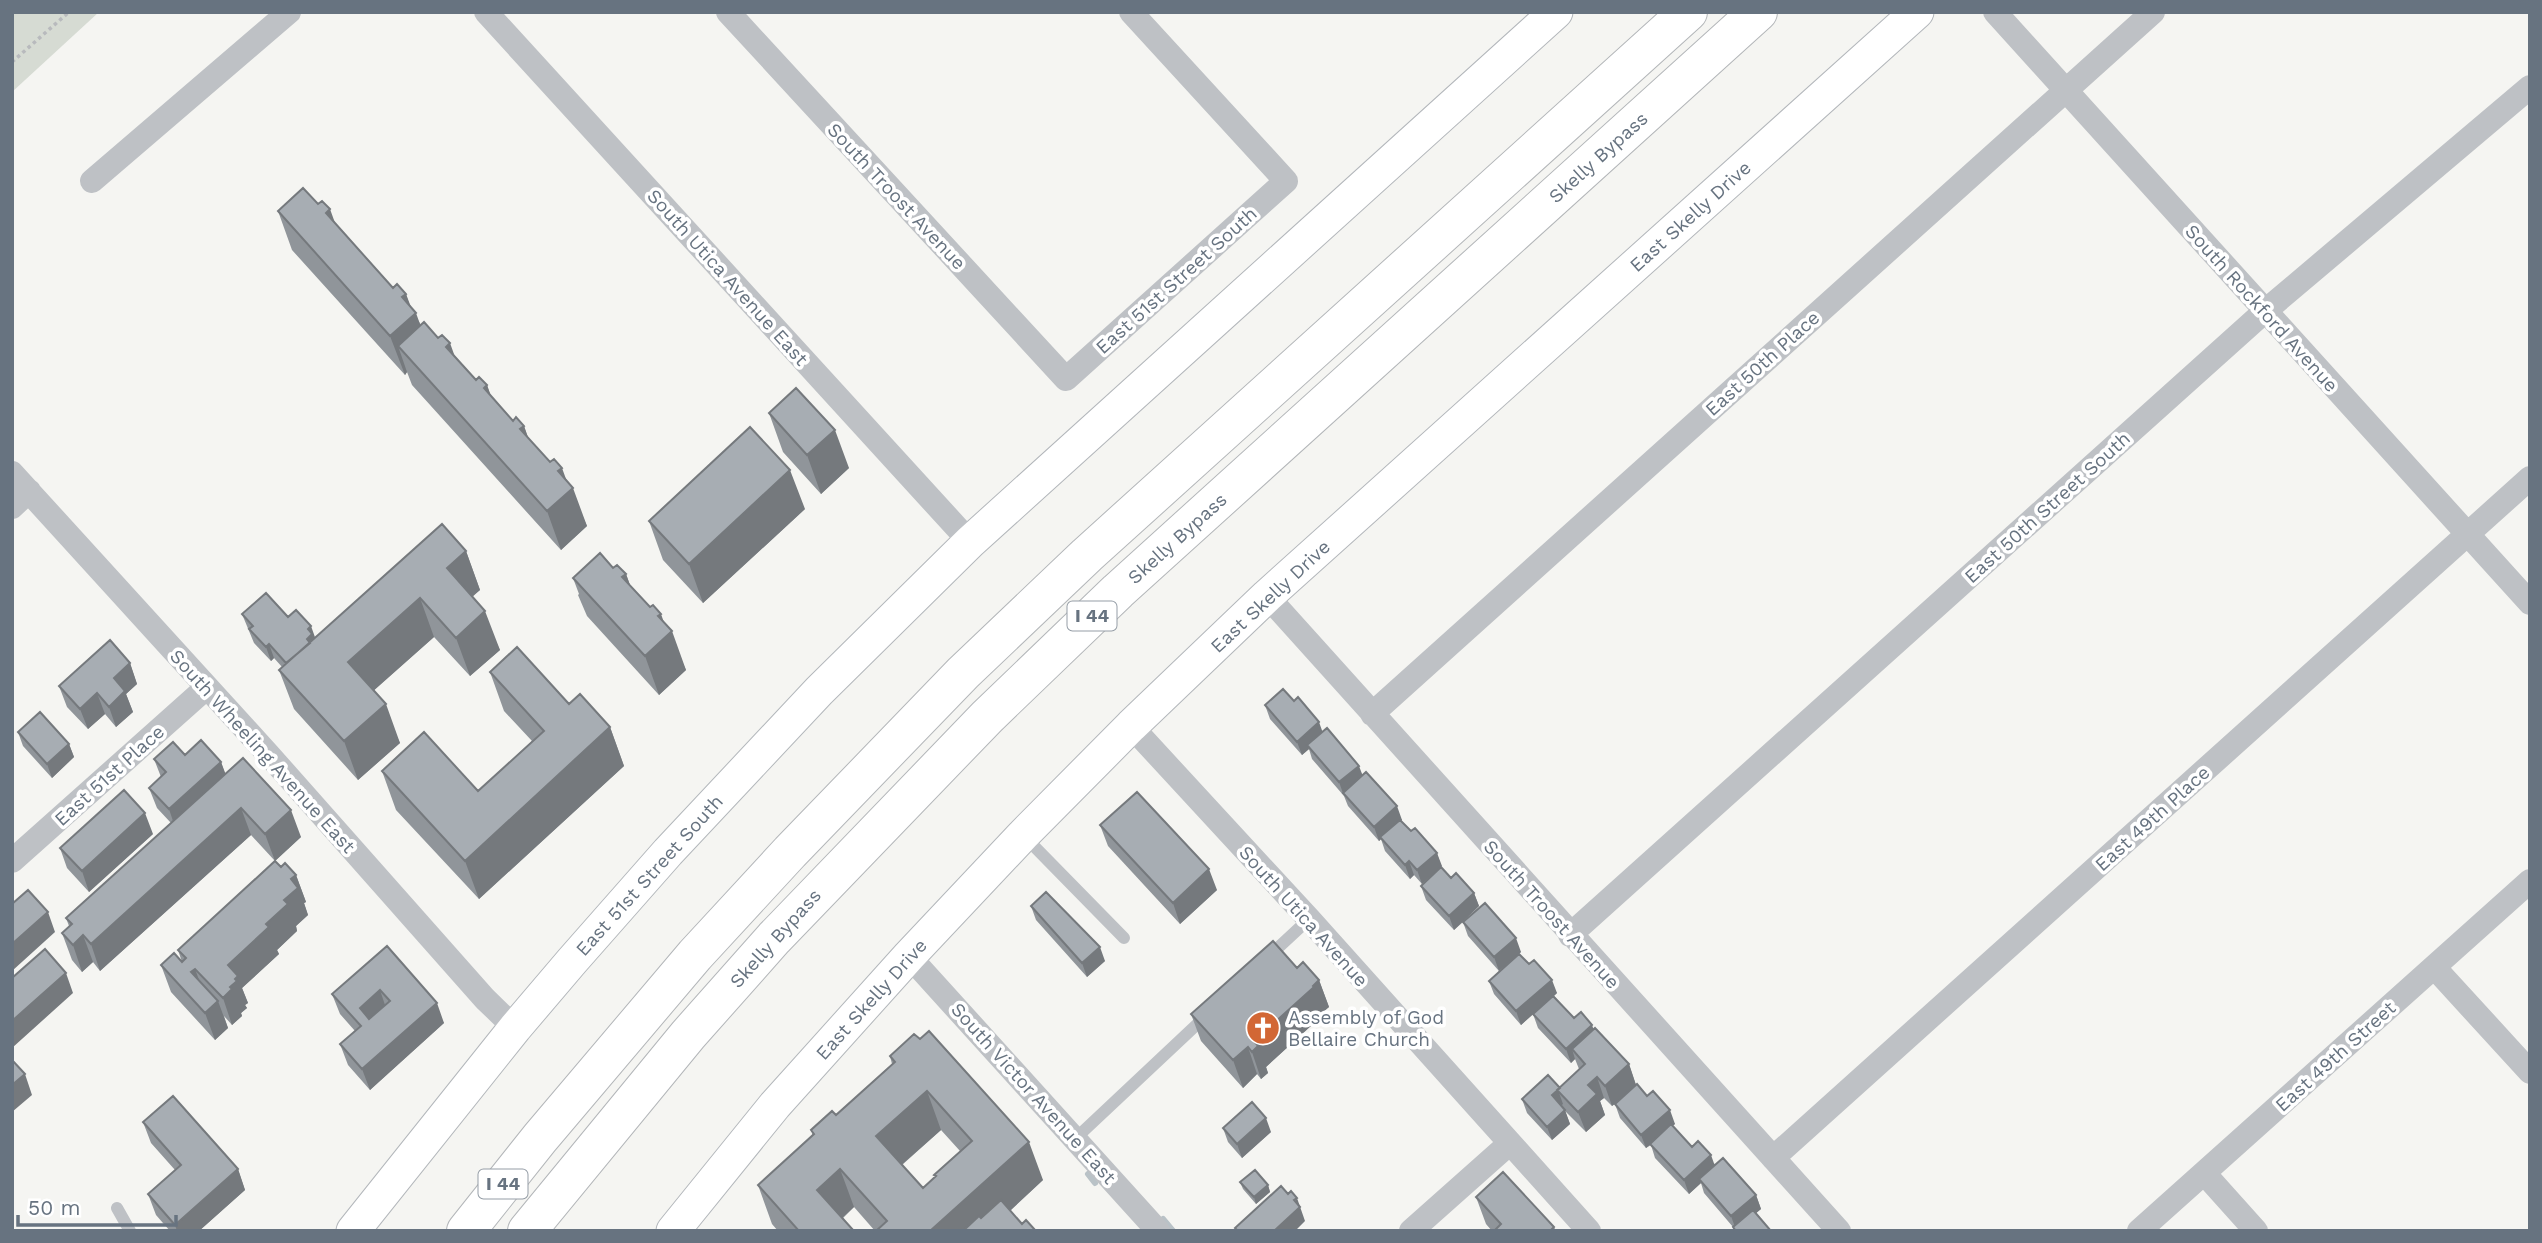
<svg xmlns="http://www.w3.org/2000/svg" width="2542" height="1243" viewBox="0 0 2542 1243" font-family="'Work Sans',sans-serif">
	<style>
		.green { fill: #d6dbd3 }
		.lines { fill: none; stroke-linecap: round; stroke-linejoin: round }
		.stream { stroke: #b9c2c7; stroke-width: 6 }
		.secondary-casing { stroke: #b3b7bb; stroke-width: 35 }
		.highway-casing { stroke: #b3b6b9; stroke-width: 40 }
		.path { stroke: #b8babd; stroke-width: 3.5; stroke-dasharray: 3.5 3.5; stroke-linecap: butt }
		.lane { stroke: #bec1c5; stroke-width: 12 }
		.street { stroke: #bec1c5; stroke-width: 24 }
		.secondary { stroke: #fff; stroke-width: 33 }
		.highway { stroke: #fff; stroke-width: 38 }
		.wall { fill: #90959a; fill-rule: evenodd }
		.shaded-wall { fill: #75797d }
		.building { fill: #a7adb3; stroke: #75797d; stroke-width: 2; fill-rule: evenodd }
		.labels { text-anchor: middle; stroke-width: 7; stroke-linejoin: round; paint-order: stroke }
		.shield { fill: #fff; stroke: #959da6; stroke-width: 2 }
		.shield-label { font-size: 18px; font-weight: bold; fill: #677380 }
		.street-label { font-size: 19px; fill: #677380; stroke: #fff }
		.poi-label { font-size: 19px; fill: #677380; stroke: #fff; text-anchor: start }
	</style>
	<rect width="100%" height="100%" fill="#f5f5f2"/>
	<path class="green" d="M12,12H99L12,92Z"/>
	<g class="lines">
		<path class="stream" d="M1088,1174L1095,1183
			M1163,1219L1173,1231"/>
		<g class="secondary-casing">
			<path id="secondary" d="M353,1231L515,1028L572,961L668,852L819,691L970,542L1556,12
				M673,1231L775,1105L909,956L1023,835L1131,726L1267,596L1917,12"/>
		</g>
		<g class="highway-casing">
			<path id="highway" d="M466,1231L540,1138L695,955L790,852L963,673L1087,555L1688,12
				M527,1231L688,1035L774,938L987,717L1118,591L1758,12"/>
		</g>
		<path class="path" d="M12,62L69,12"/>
		<path class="lane" d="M1024,836L1124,938
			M1268,957L1309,919
			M1076,1138L1207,1015
			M117,1208L130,1231"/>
		<path class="street" d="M486,12L970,542
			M728,12L1066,379L1286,181L1131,12
			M1995,12L2530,603
			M92,181L289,12
			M12,473L268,754L485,999L515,1028
			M12,507L29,491
			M1267,596L1839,1231
			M1372,714L2153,12
			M1131,726L1309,919L1589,1231
			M12,861L206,688
			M1570,935L2264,312L2530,87
			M909,956L1158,1231
			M2434,967L2530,1072
			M1773,1158L2530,478
			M2204,1173L2256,1231
			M1411,1231L1510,1143
			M2139,1231L2530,881"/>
		<use href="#secondary" class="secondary"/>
		<use href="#highway" class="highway"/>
	</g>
	<path class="wall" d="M318,204L393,288L406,294L410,307L421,325L454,355L476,380L487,385L491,397L513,421L524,426L528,438L566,479L587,526L561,550L412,385L407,372L405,375L292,250L278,211Z
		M769,413L849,468L821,494L783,452Z
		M805,509L703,603L663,560L649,521Z
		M466,551L480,590L472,596L500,650L470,676L434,637L374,690L400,743L358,780L294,709L279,670L282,667L274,658L271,661L254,643L242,614L288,617L315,638Z
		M613,568L626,574L630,585L664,623L686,670L659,695L587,616L578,595L579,594L573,578Z
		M130,663L137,684L126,694L133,712L116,727L105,714L88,729L67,707L59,686Z
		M490,672L569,704L610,727L624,766L479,899L396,810L382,771L478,791L532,741L504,711Z
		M1265,705L1323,732L1402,820L1401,821L1411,831L1437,853L1441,867L1451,878L1474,893L1479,906L1465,920L1521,952L1499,971L1468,936L1463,922L1454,930L1426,900L1421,886L1435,872L1422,884L1414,875L1410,879L1385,851L1381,839L1379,841L1348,806L1344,796L1312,759L1309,749L1302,755L1270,719Z
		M18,732L69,744L74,757L52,778L23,746Z
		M185,755L221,762L225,774L301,837L275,861L251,835L100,971L93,962L82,972L72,960L62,933L69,926L66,918L171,823L157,808L149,788L161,777L154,759Z
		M1100,825L1217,890L1180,924L1108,846Z
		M153,834L89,892L67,868L60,848Z
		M281,867L296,875L306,902L304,903L308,915L296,926L297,931L277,950L279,954L242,988L248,1003L245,1005L247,1008L241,1013L242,1016L232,1025L224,1016L228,1028L215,1040L171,992L161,965L182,962L178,950Z
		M1031,906L1105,961L1087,977L1036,920Z
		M387,946L444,1023L370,1090L348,1065L340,1044L355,1031L340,1014L332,994Z
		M1529,964L1557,993L1554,996L1574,1018L1594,1029L1629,1064L1636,1085L1675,1124L1672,1126L1692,1147L1756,1195L1761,1209L1756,1213L1771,1231H1734L1733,1227L1704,1193L1701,1183L1689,1194L1655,1158L1651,1145L1646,1148L1620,1118L1615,1104L1612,1106L1604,1098L1600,1101L1605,1115L1586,1132L1565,1111L1570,1124L1552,1140L1527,1113L1522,1099L1559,1088L1579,1069L1575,1059L1571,1063L1538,1028L1533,1014L1521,1025L1494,994L1489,981Z
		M1297,968L1319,980L1329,1007L1323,1012L1324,1014L1266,1067L1268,1073L1261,1079L1257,1074L1243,1088L1201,1041L1191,1014Z
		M890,1056L1043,1180L1010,1211L1022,1224L1036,1231H875L854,1207L843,1218L854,1231H778L772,1224L758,1185L813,1136L811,1130L836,1115L892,1064ZM941,1130L960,1151L934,1175L935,1177L923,1188L902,1165Z
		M143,1122L238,1169L245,1190L199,1231H170L156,1215L148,1194L175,1170L151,1143Z
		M1223,1128L1271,1132L1242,1158L1228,1142Z
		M1240,1182L1268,1185L1270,1192L1256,1204L1243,1189Z
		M1476,1197L1554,1227L1556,1231H1492L1486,1224Z"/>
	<path class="shaded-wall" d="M330,209L344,248L326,213Z
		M406,294L414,315L416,313L430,352L398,346L407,372L405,375L390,336L402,297Z
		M450,343L464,382L446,347Z
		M487,385L501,424L484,388Z
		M524,426L538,465L520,429Z
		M835,430L849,468L821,494L807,455Z
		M562,468L570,490L573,488L587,526L561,550L547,511L558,471Z
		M790,470L805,509L703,603L689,564Z
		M466,551L480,590L461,607L447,568Z
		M626,574L640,613L622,577Z
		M420,598L434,637L362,701L348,662Z
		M485,611L500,650L470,676L456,638Z
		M661,614L668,634L672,631L686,670L659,695L645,656L658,616Z
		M311,626L316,640L293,679L307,639L308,629Z
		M269,644L274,658L271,661L266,647Z
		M130,663L137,684L126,694L133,712L116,727L109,707L114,678Z
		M97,693L105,714L88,729L80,709Z
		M386,704L400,743L358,780L344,741Z
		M1319,722L1324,736L1307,745L1309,749L1302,755L1297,742Z
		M610,727L624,766L479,899L465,861Z
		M69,744L74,757L52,778L47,764Z
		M221,762L229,783L176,830L169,809Z
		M1359,766L1364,779L1343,793L1344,796L1339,782Z
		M1397,806L1402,820L1379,841L1374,827Z
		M241,808L251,835L100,971L91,944Z
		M291,810L301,837L275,861L265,834Z
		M145,813L153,834L89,892L82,871Z
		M1437,853L1442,866L1422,884L1417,870Z
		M1409,861L1414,875L1410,879L1405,865Z
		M1209,869L1217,890L1180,924L1173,903Z
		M296,875L306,902L304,903L308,915L296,926L297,931L277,950L279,954L242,988L248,1003L245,1005L247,1008L241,1013L242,1016L232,1025L223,998L228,965L266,924L284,900L291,879Z
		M1474,893L1479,906L1454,930L1449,916Z
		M48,912L55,932L12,971V944Z
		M83,935L93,962L82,972L73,945Z
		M1516,938L1521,952L1499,971L1494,957Z
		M1100,947L1105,961L1087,977L1082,963Z
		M195,969L205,996L191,972Z
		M66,973L73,993L12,1048V1021Z
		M1319,980L1329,1007L1323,1012L1324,1014L1266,1067L1268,1073L1261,1079L1252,1052L1254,1041Z
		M1552,980L1557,993L1521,1025L1516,1011Z
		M380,990L387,1011L367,1028L360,1008Z
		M218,1001L228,1028L215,1040L205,1013Z
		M437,1003L444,1023L370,1090L362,1069Z
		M1592,1025L1597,1039L1572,1049L1575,1059L1571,1063L1566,1049Z
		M1248,1047L1257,1074L1243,1088L1233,1060Z
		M1629,1064L1636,1085L1612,1106L1605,1086Z
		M25,1074L32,1095L12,1112V1085Z
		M1597,1077L1604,1098L1600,1101L1605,1115L1586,1132L1578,1112L1588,1085Z
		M1558,1090L1563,1104L1557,1109L1552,1095Z
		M927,1091L941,1130L890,1175L876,1136Z
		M1565,1110L1570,1124L1552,1140L1547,1127Z
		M1670,1110L1675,1124L1646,1148L1641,1135Z
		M1266,1118L1271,1132L1242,1158L1237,1144Z
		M1029,1142L1043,1180L988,1231H930Z
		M1711,1155L1716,1169L1699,1179L1701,1183L1689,1194L1684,1180Z
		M238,1169L245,1190L199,1231H177L175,1225Z
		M840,1169L854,1207L831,1228L817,1190Z
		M1268,1185L1270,1192L1256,1204L1254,1197Z
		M1756,1195L1761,1209L1736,1230L1731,1216Z
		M1297,1198L1305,1221L1295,1231H1274Z"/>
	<path class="building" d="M303,188L318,204L322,201L330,209L326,213L393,288L397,284L406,294L402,297L416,313L390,336L278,211Z
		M424,322L438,338L442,335L450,343L446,347L476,380L479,377L487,385L484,388L513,421L516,417L524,426L520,429L550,462L554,459L562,468L558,471L573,488L547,511L398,346Z
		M796,388L835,430L807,455L769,413Z
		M750,427L790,470L689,564L649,521Z
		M442,524L466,551L447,568L485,611L456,638L420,598L348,662L386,704L344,741L279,670Z
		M600,553L613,568L617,565L626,574L622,577L650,607L653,605L661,614L658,616L672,631L645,656L573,578Z
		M266,593L288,617L296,610L311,626L308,629L312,634L307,639L310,643L286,663L269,644L266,647L249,629L253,626L242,614Z
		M110,640L130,663L114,678L125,691L109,707L97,693L80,709L59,686Z
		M517,647L569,704L580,694L610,727L465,861L382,771L424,732L478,791L544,731L490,672Z
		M1283,689L1294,701L1298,697L1319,722L1297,742L1265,705Z
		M40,712L69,744L47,764L18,732Z
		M1327,728L1359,766L1339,782L1307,745Z
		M201,740L221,762L169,809L149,788L166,772L154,759L173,742L185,755Z
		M243,758L291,810L265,834L241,808L91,944L83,935L73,945L62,933L72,924L66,918Z
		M1366,772L1397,806L1374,827L1343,793Z
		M124,790L145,813L82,871L60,848Z
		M1137,792L1209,869L1173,903L1100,825Z
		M1400,820L1411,831L1415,828L1437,853L1417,870L1409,861L1405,865L1380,837Z
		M275,861L281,867L285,863L296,875L291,879L298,888L284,900L288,904L266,924L269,927L228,965L238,976L235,979L237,981L230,987L232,989L223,998L195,969L191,972L218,1001L205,1013L161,965L174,953L182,962L186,958L178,950Z
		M1441,867L1451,878L1456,873L1474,893L1449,916L1421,886Z
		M28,890L48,912L12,944V904Z
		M1046,892L1100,947L1082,963L1031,906Z
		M1485,903L1516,938L1494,957L1463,922Z
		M1273,941L1297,968L1303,962L1319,980L1313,986L1314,987L1254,1041L1258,1046L1252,1052L1248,1047L1233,1060L1191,1014Z
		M387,946L437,1003L362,1069L340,1044L361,1026L332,994ZM380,990L390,1001L369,1019L360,1008Z
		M45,949L66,973L12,1021V978Z
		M1519,954L1529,964L1534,960L1552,980L1516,1011L1489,981Z
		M1553,996L1574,1018L1581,1012L1592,1025L1566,1049L1533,1014Z
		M1595,1028L1629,1064L1605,1086L1597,1077L1588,1085L1597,1094L1578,1112L1557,1090L1585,1064L1572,1049Z
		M929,1031L1029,1142L930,1231H876L887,1221L840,1169L817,1190L854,1231H799L758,1185L814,1134L811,1130L832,1111L836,1115L895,1062L890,1056L914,1034L920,1039ZM927,1091L972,1141L934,1175L936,1176L923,1188L876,1136Z
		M12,1060L25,1074L12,1085Z
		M1548,1075L1560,1088L1552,1095L1565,1110L1547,1127L1522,1099Z
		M1637,1084L1647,1096L1653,1091L1670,1110L1641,1135L1615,1104Z
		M173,1096L238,1169L175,1225L148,1194L181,1165L143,1122Z
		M1252,1102L1266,1118L1237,1144L1223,1128Z
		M1671,1124L1692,1147L1698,1141L1711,1155L1684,1180L1650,1144Z
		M1723,1158L1756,1195L1731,1216L1699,1179Z
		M1255,1170L1268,1185L1254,1197L1240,1182Z
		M1503,1172L1554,1227L1550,1231H1494L1501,1224L1476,1197Z
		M1281,1186L1288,1194L1291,1191L1297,1198L1294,1200L1300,1207L1274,1231H1238L1235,1228Z
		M1001,1200L1022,1224L1026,1220L1036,1231H963L979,1216L981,1218Z
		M1753,1210L1771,1231H1736L1733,1227Z"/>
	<defs>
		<g id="church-disc" transform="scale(1.75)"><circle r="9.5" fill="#d26735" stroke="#fff"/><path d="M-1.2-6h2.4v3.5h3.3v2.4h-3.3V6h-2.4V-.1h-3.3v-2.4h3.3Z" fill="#fff"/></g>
	</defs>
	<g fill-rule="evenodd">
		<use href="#church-disc" x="1263" y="1028"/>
	</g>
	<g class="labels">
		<g class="shield">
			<rect x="1067.5" y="601.5" width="49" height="29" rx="5"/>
			<rect x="478.5" y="1169.5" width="49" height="29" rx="5"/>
		</g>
		<g class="shield-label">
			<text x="1092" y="622">I 44</text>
			<text x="503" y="1190">I 44</text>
		</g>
		<g class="street-label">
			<text transform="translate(1598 157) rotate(-42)" y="7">Skelly Bypass</text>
			<text transform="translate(897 196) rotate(47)" y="7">South Troost Avenue</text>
			<text transform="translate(1690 216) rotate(-42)" y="7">East Skelly Drive</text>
			<text transform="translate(728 277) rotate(48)" y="7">South Utica Avenue East</text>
			<text transform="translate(1176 280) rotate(-42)" y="7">East 51st Street South</text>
			<text transform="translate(2262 308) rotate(48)" y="7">South Rockford Avenue</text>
			<text transform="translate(1762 363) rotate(-42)" y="7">East 50th Place</text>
			<text transform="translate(2047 507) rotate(-42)" y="7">East 50th Street South</text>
			<text transform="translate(1177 538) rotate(-42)" y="7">Skelly Bypass</text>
			<text transform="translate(1270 596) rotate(-43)" y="7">East Skelly Drive</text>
			<text transform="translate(263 751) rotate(48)" y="7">South Wheeling Avenue East</text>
			<text transform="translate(109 775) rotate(-42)" y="7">East 51st Place</text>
			<text transform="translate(2152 818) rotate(-42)" y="7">East 49th Place</text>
			<text transform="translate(649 875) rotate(-48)" y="7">East 51st Street South</text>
			<text transform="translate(1552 914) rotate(48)" y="7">South Troost Avenue</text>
			<text transform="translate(1304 916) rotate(48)" y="7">South Utica Avenue</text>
			<text transform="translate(775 938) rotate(-48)" y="7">Skelly Bypass</text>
			<text transform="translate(871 999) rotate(-48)" y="7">East Skelly Drive</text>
			<text transform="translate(2335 1056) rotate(-42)" y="7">East 49th Street</text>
			<text transform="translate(1034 1093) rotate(48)" y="7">South Victor Avenue East</text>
		</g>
		<g class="poi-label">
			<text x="1288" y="1024">Assembly of God<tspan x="1288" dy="22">Bellaire Church</tspan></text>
		</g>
	</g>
	<rect width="2542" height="1243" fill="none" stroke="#677380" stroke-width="28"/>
	<path d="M18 1215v10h158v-10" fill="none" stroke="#677380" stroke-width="3.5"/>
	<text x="28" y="1215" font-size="21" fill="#677380" stroke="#ffffff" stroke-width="5" paint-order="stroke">50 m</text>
</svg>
